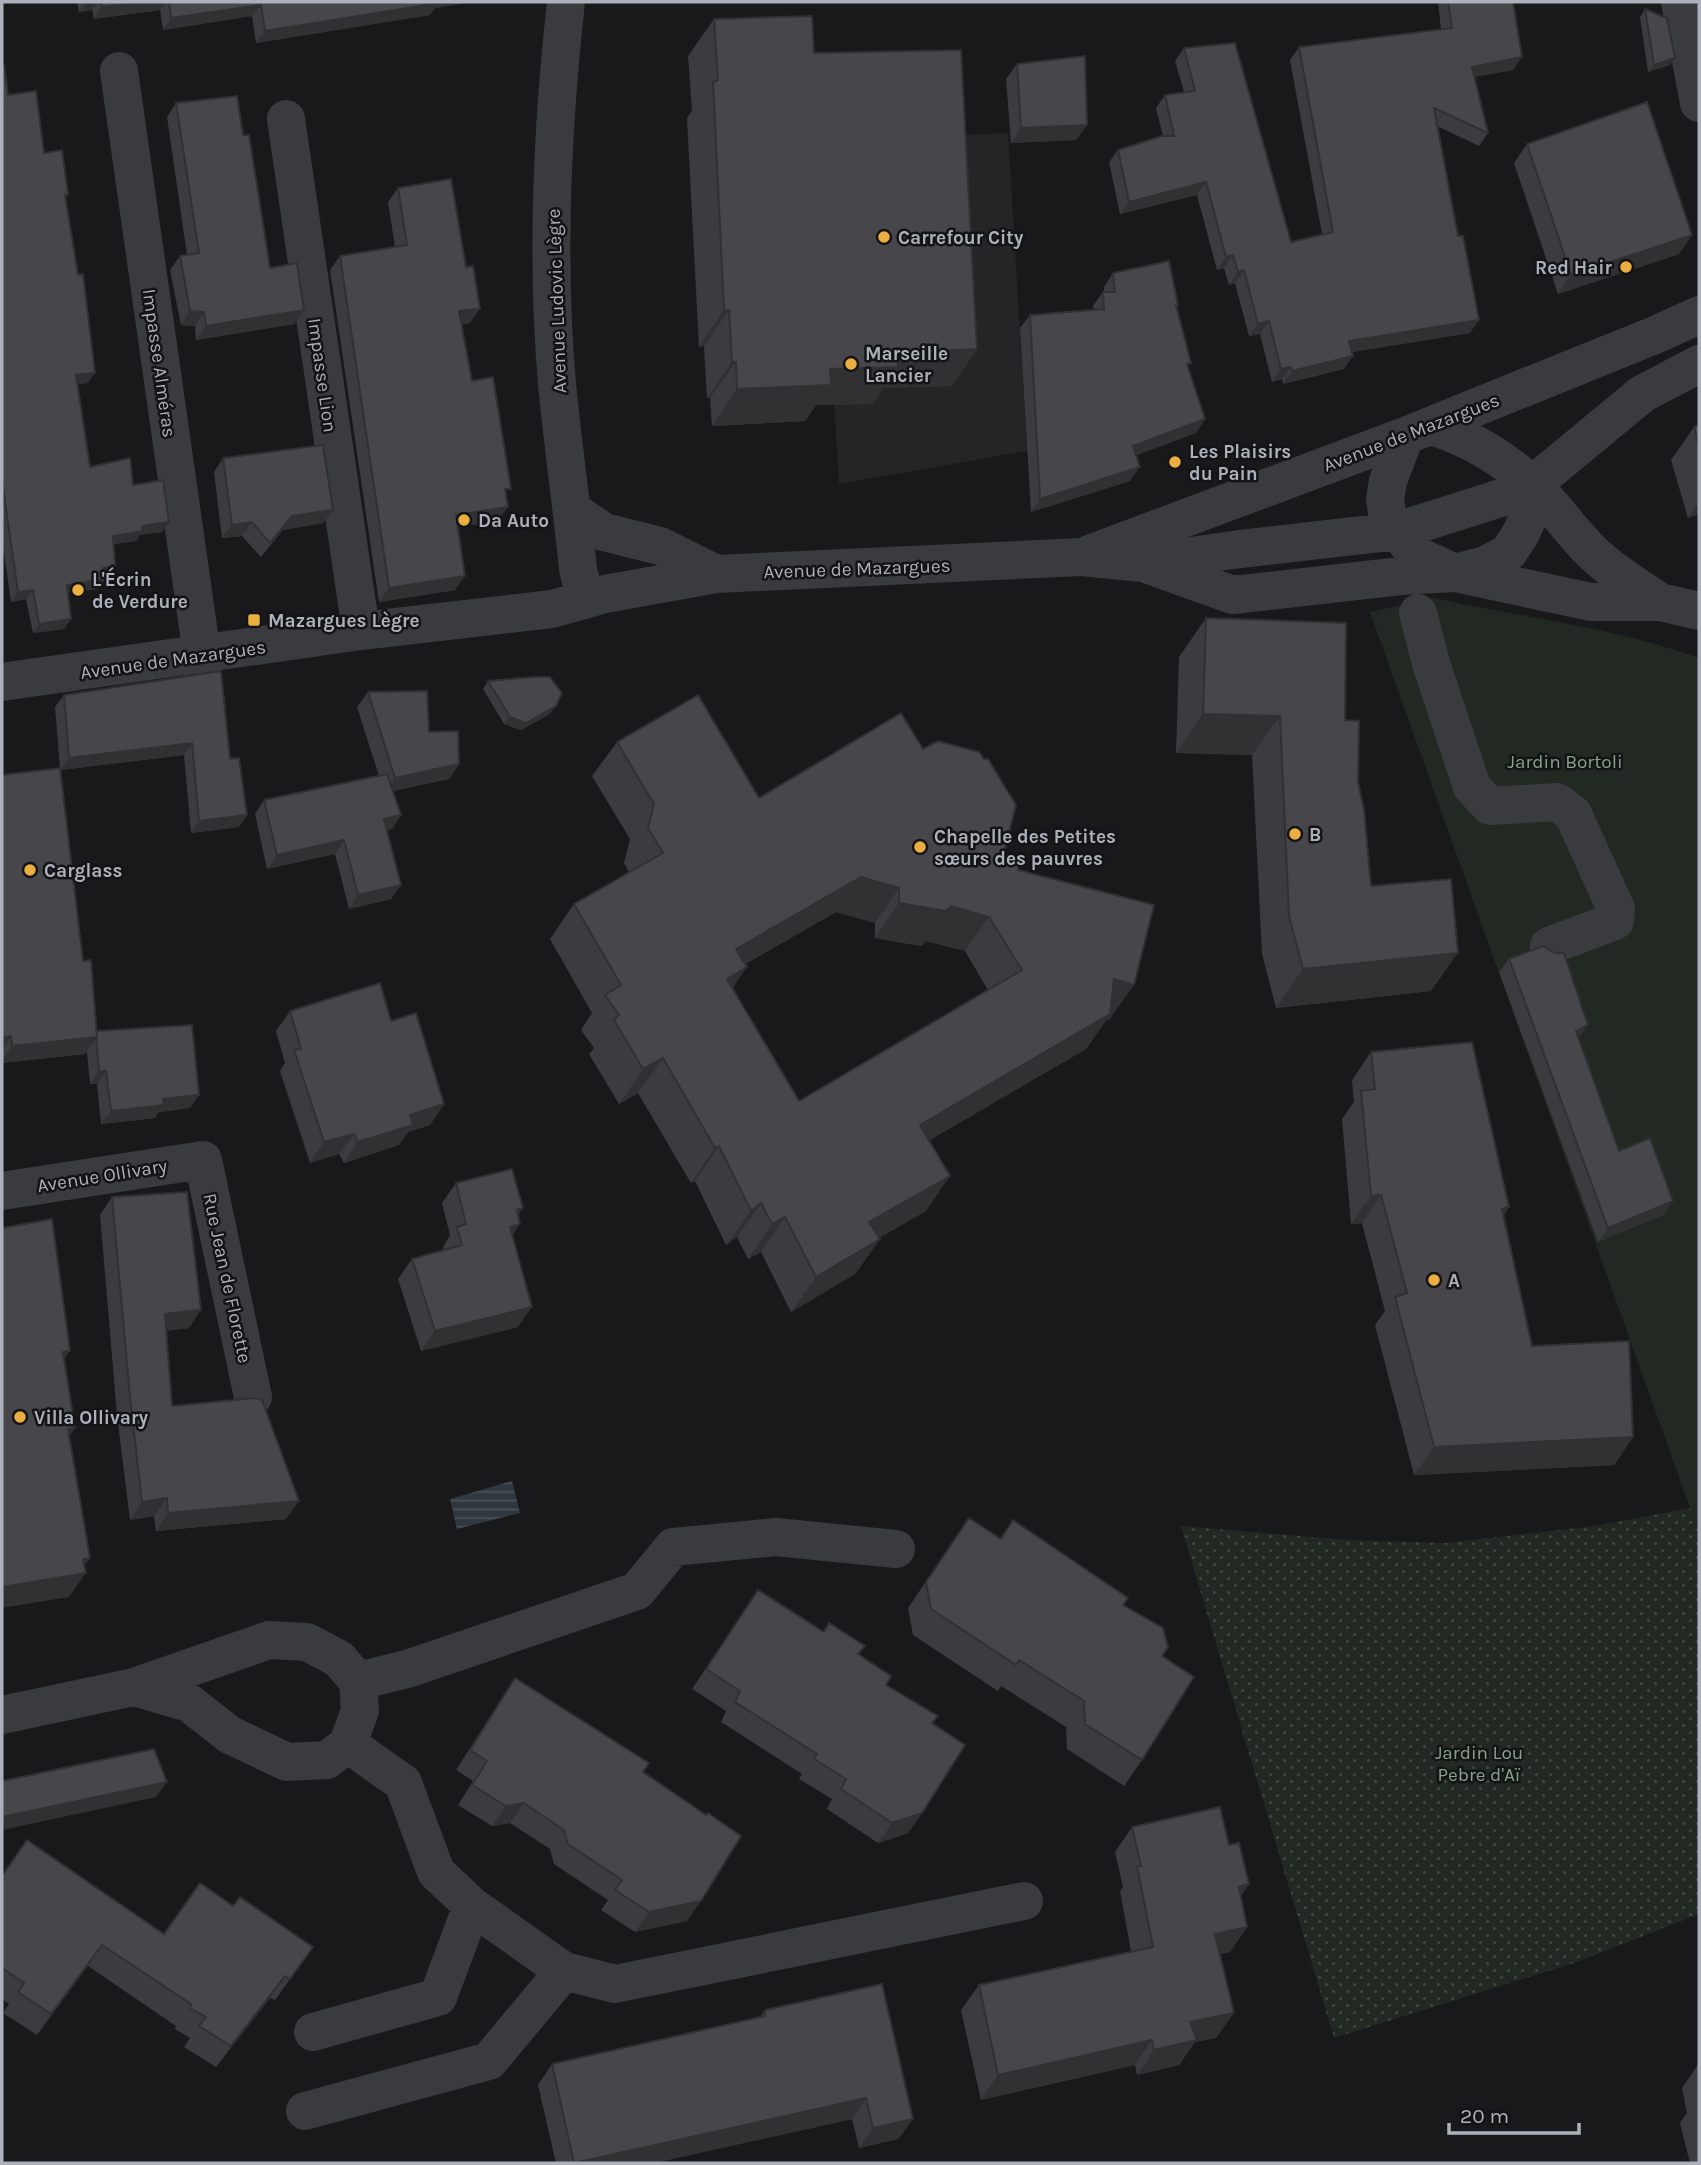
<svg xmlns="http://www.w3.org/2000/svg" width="1701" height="2165" viewBox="0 0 1701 2165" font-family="Karla,sans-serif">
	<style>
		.built { fill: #252528 }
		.green { fill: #212922 }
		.garden { fill: url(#garden-dots) }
		.water { fill: url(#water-rules) }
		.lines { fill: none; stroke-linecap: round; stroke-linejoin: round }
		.minor { stroke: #3a3b3f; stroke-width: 38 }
		.wall { fill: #3c3c40; fill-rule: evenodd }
		.shaded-wall { fill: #313134 }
		.building { fill: #46464b; stroke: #313134; stroke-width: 2; fill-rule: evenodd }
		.poi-dot { fill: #eaae41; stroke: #141416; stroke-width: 2.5 }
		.labels { text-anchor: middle; stroke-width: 5; stroke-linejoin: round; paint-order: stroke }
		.poi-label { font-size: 19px; font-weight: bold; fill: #acb0ba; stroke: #141416; text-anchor: start }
		.street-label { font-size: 19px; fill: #acb0ba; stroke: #141416 }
		.park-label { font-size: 19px; fill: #84a485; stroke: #141416 }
	</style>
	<defs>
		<pattern id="garden-dots" width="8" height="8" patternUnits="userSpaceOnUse" patternTransform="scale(1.75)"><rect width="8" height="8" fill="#212922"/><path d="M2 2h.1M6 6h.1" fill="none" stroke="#3f4640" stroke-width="1.8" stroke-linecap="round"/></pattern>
		<pattern id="water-rules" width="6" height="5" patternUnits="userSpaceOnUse" patternTransform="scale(1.75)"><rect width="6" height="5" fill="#2f383e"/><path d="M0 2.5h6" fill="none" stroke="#4a5258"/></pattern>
	</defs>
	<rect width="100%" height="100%" fill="#19191b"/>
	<path class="built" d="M815,89L940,136L1008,133L1027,451L839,484Z"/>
	<path class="green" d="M1433,598C1521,617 1614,627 1699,658V1533L1370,612Z"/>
	<path class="garden" d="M1690,1508L1699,1533V1914L1577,1962L1334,2038L1181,1526L1346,1540L1445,1543L1594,1526Z"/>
	<path class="water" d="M512,1481L520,1513L457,1529L450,1499Z"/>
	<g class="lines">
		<path class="minor" d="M566,2C552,128 546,257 557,384C563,446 572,508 578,569L585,599
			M1680,2L1699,103
			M119,71L202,655
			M286,119L361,631
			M1431,426C1469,438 1503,457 1533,486C1555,507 1572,533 1594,554C1614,573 1638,587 1660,602
			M1405,436L1388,481L1385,500L1388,518L1416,555L1455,573L1591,602H1660L1699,611
			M572,510L604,532L660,546L716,574
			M1089,554L1405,436L1655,335L1699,315
			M1149,565L1233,595L1401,576L1455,573L1485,565L1508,553L1520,535L1527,520L1532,485
			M1418,613L1431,663L1472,787L1490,806L1557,802L1573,814L1616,909L1615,921L1549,946
			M2,682L361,631L552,609L605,594L716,574L1081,557L1143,563L1240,549L1397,531L1510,495L1532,485L1642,394L1699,364
			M2,1191L203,1160L253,1397
			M358,1681L407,1669L637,1591L673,1547L776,1537L896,1549
			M2,1715L134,1687L269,1640L307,1642L339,1659L358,1681L360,1710L348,1744L327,1760L287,1762L230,1735L189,1703L134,1687
			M348,1744L403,1783L436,1872L472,1906L564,1971L615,1984L1024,1901
			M313,2032L438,1997L472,1906
			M305,2111L489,2061L564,1971"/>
	</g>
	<path class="wall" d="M77,2H471L435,8L430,15L256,43L252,16L163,30L160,10L94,19L92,10L79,12Z
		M1438,2H1513V70L1474,77L1488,133L1479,146L1437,126L1470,333L1352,352L1344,369L1283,384L1282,379L1272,382L1260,334L1249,336L1235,283L1229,285L1224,268L1217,270L1197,195L1120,214L1109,162L1118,150L1163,136L1156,108L1165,95L1184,92L1175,61L1184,48L1291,242L1322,234L1290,60L1299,47L1441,29Z
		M1645,9L1670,65L1648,72L1640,17Z
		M714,19L814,53L977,349L952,386L883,388L873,404L816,405L805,421L712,426L710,398H707L704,346L699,347L687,118L692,111L688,56Z
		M1017,64L1087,125L1076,140L1011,143L1006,79Z
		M2,65L8,95L44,153L68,194L66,198L88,383L77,384L90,467L133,485L162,532L140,535L136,541L113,544L115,566L108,576H105V579L98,589L68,593L71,619L64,629L33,633L26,599L11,602L2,539Z
		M176,103L243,135L270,268L304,310L294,324L196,340L195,326L181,325L170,270L180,256L187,255L167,117Z
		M1527,144L1692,235L1679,254L1558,294L1514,163Z
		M398,188L470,323L461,324L472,381L506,495L498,521L458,527L455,590L379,602L330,270L340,256L395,247L388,202Z
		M1113,273L1177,307L1188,367L1205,419L1196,433L1136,455L1130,481L1031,512L1020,328L1030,315L1094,310L1093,306L1103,292H1104V287Z
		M1699,425V514L1688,518L1671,460L1694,427Z
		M223,458L333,510L323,523L283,530L261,557L242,536L222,538L214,472Z
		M1206,618L1345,720L1358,782L1371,886L1431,991L1276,1008L1262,954L1252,755L1176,753L1179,657Z
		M221,671L230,759L239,827L191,833L184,755L61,770L83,961L97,1031L190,1108L159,1112L155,1118L101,1124L97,1084H90L87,1052L85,1054L2,1063V775L60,768L55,707L64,695Z
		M488,681L550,714L521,730L504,724L483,689Z
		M368,692L429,732L459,764L449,779L393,791L401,815L392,829L387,830L401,885L391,899L349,909L335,854L267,869L255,814L264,800L379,776L357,707Z
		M617,742L759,798L923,749L1003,857L1018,870L1109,1020L1107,1019L1086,1049L929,1140L926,1211L879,1238L880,1239L855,1274L791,1312L761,1252L748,1259L737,1237L726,1245L695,1181L691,1183L638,1093L619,1104L589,1054L594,1048L581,1030L592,1013L550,939L574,904L629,872L624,863L630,839L592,776ZM836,912L875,923V938L921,946L926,941L965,951L988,990L799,1101L733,988L745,964Z
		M1509,959L1579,1039L1619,1151L1673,1201L1663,1215L1598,1242L1499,972Z
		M290,1011L391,1021L444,1104L430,1125L408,1132L399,1145L344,1163L339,1154L310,1163L280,1071L285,1063L276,1031Z
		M1371,1052L1509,1207L1504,1215L1532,1346L1633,1437L1614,1465L1414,1475L1375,1325L1385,1311L1362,1223L1351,1224L1342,1119L1354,1102L1352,1080Z
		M456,1183L518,1216L513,1235L518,1327L421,1351L398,1279L412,1259L444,1250L443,1247L450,1235L442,1203Z
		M112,1197L189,1328L166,1331L172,1406L286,1519L156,1531L154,1516L130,1520L117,1415L100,1215Z
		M969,1518L1000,1538L1013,1520L1123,1605L1162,1656L1142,1760L1124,1786L1067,1749L1066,1727L1001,1686L998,1691L913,1635L908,1608Z
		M758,1590L823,1631L829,1623L886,1685L932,1724L922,1813L908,1833L878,1843L827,1809L832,1799L799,1779L802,1774L721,1722L726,1711L692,1689Z
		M515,1678L643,1772L687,1921L635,1932L601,1910L608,1900L554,1864L550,1849L510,1823L492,1826L458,1805L473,1781L456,1770Z
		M1132,1827L1241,1896L1247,1927L1230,1952L1220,1954L1216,2038L1195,2042L1179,2065L1137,2075L1135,2065L981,2100L961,2010L979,1985L1131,1951L1120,1891L1123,1887L1115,1852Z
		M2,1876L164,1934L233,1906L313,1947L275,2000L270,1998L216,2067L184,2047L190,2038L175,2029L176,2026L88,1966L37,2035L3,2013L9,2004L2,1999Z
		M765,2010L913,2119L898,2139L859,2148L852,2119L654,2163H556L538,2085L552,2064L759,2018Z
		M1699,2063V2163H1690L1680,2123L1687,2113L1682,2088Z"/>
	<path class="shaded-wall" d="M86,2H98L92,10L79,12Z
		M141,2H166L160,10L94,19L102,7Z
		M435,2H471L435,8L430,15L256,43L265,31Z
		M261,5L252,16L163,30L171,18Z
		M1522,57L1513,70L1463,79L1472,67Z
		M1675,58L1670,65L1648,72L1654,65Z
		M1087,125L1076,140L1011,143L1021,128Z
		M1206,182L1197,195L1120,214L1129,202Z
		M1692,235L1679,254L1558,294L1571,275Z
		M1233,255L1224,268L1217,270L1226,257Z
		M1244,270L1235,283L1229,285L1238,272Z
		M480,309L470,323L449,326L459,311Z
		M304,310L294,324L196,340L206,326Z
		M724,310H729L704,346L699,347Z
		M190,311L204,312L195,326L181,325Z
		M1479,320L1470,333L1340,354L1349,341Z
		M1269,321L1260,334L1249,336L1258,324Z
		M977,349L952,386L883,388L873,404L816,405L805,421L712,426L737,389L830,369L897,353Z
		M1353,356L1344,369L1283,384L1292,371Z
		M732,362H736L710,398H707Z
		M1291,367L1282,379L1272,382L1281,369Z
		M95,373L88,383L69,385L76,375Z
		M1205,419L1196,433L1124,460L1133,446Z
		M1140,467L1130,481L1031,512L1040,499Z
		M1699,502V514L1688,518Z
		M508,507L498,521L446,529L456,515Z
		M333,510L323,523L283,530L261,557L292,516Z
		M169,522L162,532L140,535L136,541L106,545L113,536L142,526Z
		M252,522L242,536L222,538L232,525Z
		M115,566L108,576L96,578L103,568Z
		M465,576L455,590L379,602L389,588Z
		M105,579L98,589L60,594L67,585Z
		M33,590L26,599L11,602L18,592Z
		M71,619L64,629L33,633L39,624Z
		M556,706L550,714L521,730L504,724L510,717Z
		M1203,714L1280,716L1252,755L1176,753Z
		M192,743L184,755L60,770L69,758Z
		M459,764L449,779L385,792L395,778Z
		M247,815L239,827L191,833L199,821Z
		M401,815L392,829L374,833L384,819Z
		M344,840L335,854L267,869L277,855Z
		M861,877L899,888L875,923L836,912L711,984L736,949Z
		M401,885L391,899L349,909L358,895Z
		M899,903L951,906L989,917L965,951L926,941L921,946L875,938Z
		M1458,953L1431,991L1276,1008L1303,969Z
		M747,967L723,1002L727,979Z
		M1114,979L1134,985L1109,1020L1107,1019L1086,1049L896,1160L920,1125Z
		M1588,1025L1578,1039L1576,1031Z
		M11,1036L2,1049V1037Z
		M97,1037L85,1054L2,1063V1061L12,1046Z
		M663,1058L638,1093L619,1104L643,1069Z
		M99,1071H106L97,1084H90Z
		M199,1095L190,1108L159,1112L155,1118L101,1124L111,1111L163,1099Z
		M444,1104L430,1125L408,1132L399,1145L344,1163L358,1142L410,1115Z
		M354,1134L339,1154L310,1163L324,1142Z
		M719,1146L695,1181L691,1183L715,1148Z
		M950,1176L926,1211L844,1257L869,1222Z
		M1381,1195L1362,1223L1351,1224L1371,1196Z
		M1673,1201L1663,1215L1598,1242L1608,1228Z
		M761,1203L737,1237L726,1245L751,1211Z
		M1509,1207L1489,1235L1502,1209Z
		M523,1208L511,1227L520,1224L506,1244L496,1247L517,1210Z
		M785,1217L761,1252L748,1259L772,1224Z
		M880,1239L855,1274L791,1312L816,1277Z
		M532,1307L518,1327L421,1351L435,1331Z
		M201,1310L189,1328L153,1332L165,1314Z
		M70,1351L53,1375L63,1352Z
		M75,1428L59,1452L68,1429Z
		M1633,1437L1614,1465L1414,1475L1434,1447Z
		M167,1498L154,1516L130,1520L142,1502Z
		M299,1501L286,1519L156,1531L168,1513Z
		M90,1558L79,1574L86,1573L69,1597L2,1608V1587L83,1559Z
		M167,1782L156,1797L2,1830V1817Z
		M524,1803L510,1823L492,1826L506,1806Z
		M922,1813L908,1833L878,1843L892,1823Z
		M1249,1884L1232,1909L1239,1887Z
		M701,1901L687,1921L635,1932L649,1912Z
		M1247,1927L1230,1952L1197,1959L1215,1934Z
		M102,1945L88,1966L37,2035L51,2014Z
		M285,1976L270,1998L216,2067L231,2046Z
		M1234,2013L1216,2038L1195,2042L1179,2065L1137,2075L1154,2050L1190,2022Z
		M1152,2040L1135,2065L981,2100L998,2075Z
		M866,2098L852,2119L654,2163H577Z
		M913,2119L898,2139L859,2148L873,2128Z"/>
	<path class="building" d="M101,2H141L102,7Z
		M169,2H439V3L265,31L261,5L171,18Z
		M1448,2H1513L1522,57L1472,67L1488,133L1434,108L1458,236H1463L1479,320L1349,341L1353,356L1292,371L1291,367L1281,369L1269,321L1258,324L1244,270L1238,272L1233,255L1226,257L1206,182L1129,202L1118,150L1162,136H1174L1165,95L1195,91L1184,48L1235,43L1291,242L1333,232L1299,47L1452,28Z
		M1645,9L1667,18L1675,58L1654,65Z
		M812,16L814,53L961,50L977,349L897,353L898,367L830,369L831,385L737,389L736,362H732L729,310H724L713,82L718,80L714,19Z
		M1085,56L1087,125L1021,128L1017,64Z
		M2,65H4L8,95L36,91L44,153L62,150L68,194L65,195L78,275L83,274L95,373L76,375L90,467L130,458L133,485L163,480L169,522L142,526L143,531L113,536L115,566L103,568L105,579L67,585L71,619L39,624L33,590L18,592L2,481Z
		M237,96L243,135H249L270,268L297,263L304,310L206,326L204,312L190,311L180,256L199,253L176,103Z
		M1647,102L1692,235L1571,275L1527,144Z
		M451,179L466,267L473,266L480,309L459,311L472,381L493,377L511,489H505L508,507L456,515L465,576L389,588L340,256L407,245L398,188Z
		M1169,261L1178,305H1176L1191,363L1187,364L1205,419L1133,446L1140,467L1040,499L1030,315L1104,309L1103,292H1115L1113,273Z
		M1699,425V446L1694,427Z
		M323,445L333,510L292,516L270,543L252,522L232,525L223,458Z
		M1206,618L1346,623L1345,720L1359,721L1358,782L1364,810L1371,886L1451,879L1458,953L1303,969L1289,916L1280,716L1203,714Z
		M221,671L230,759L239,758L247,815L199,821L192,743L69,758L64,695Z
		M533,677H550L562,693L556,706L526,723L510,717L488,681Z
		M427,691L429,732L458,731L459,764L395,778L368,692Z
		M698,695L759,798L901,713L923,749L938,741L979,752L984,759H988L1016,805L1003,857L1019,859L1018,870L1154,905L1134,985L1114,979L1110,1014L920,1125L950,1176L869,1222L880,1239L816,1277L785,1217L772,1224L761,1203L751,1211L719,1146L715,1148L663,1058L643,1069L614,1020L619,1015L605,995L621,985L574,904L663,853L648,828L654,804L617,742ZM861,877L899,888V903L946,911L951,906L989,917L1022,970L799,1101L727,979L747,967L736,949Z
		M60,768L83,961L91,960L97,1037L12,1046L11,1036L2,1037V775Z
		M387,774L401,815L384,819L401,885L358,895L344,840L277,855L264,800Z
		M1543,946L1555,953H1564L1588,1025L1576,1031L1619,1151L1650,1138L1673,1201L1608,1228L1509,959Z
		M380,983L391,1021L416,1013L444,1104L410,1115L413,1125L358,1142L354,1134L324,1142L294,1050L301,1049L290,1011Z
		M192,1025L199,1095L163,1099L164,1105L111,1111L106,1071H99L96,1037H97V1031Z
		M1472,1042L1509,1207L1502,1209L1532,1346L1629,1341L1633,1437L1434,1447L1395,1297L1407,1293L1381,1195L1371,1196L1361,1091L1375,1089L1371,1052Z
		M512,1169L523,1208L517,1210L520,1224L510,1227L532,1307L435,1331L412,1259L462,1245L457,1227L466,1224L456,1183Z
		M187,1192L201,1310L165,1314L172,1406L255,1398L262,1400L299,1501L168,1513L167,1498L142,1502L130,1397L112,1197Z
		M52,1219L70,1351L63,1352L75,1428L68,1429L90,1558L83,1559L86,1573L2,1587V1228Z
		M969,1518L1001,1539L1013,1520L1128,1598L1123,1605L1163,1628L1168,1647L1162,1656L1194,1677L1142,1760L1085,1724L1084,1701L1019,1660L1016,1665L931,1609L926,1582Z
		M758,1590L824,1632L829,1623L865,1646L858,1654L891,1676L886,1685L938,1716L932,1723L965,1745L922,1813L892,1823L841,1789L846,1779L814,1759L817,1754L735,1702L740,1691L706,1669Z
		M515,1678L649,1763L643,1772L706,1815L708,1813L741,1836L701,1901L649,1912L615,1890L622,1880L568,1844L564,1830L524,1803L506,1806L472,1785L487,1761L470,1750Z
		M154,1749L167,1782L2,1817V1781Z
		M1220,1807L1229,1845L1239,1843L1249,1884L1239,1887L1247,1927L1215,1934L1234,2013L1190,2022L1197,2040L1154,2050L1152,2040L998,2075L979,1985L1153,1947L1137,1866H1141L1132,1827Z
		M27,1840L164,1934L200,1883L233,1906L240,1897L313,1947L290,1979L285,1976L231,2046L199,2026L206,2017L190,2008L191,2004L102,1945L51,2014L18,1992L24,1983L2,1968V1876Z
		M882,1984L913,2119L873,2128L866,2098L574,2163L552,2064L765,2016V2010Z"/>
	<g class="poi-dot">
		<circle cx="884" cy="237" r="7"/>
		<circle cx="1626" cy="267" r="7"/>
		<circle cx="851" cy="364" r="7"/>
		<circle cx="1175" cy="462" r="7"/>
		<circle cx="464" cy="520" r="7"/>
		<circle cx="78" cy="590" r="7"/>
		<rect x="247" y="613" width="14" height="14" rx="3.5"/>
		<circle cx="1295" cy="834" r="7"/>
		<circle cx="920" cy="847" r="7"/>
		<circle cx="30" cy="870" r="7"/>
		<circle cx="1434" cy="1280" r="7"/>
		<circle cx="20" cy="1417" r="7"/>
	</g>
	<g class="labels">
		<g class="poi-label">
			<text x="898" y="244">Carrefour City</text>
			<text x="1612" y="274" text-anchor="end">Red Hair</text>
			<text x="865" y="360">Marseille<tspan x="865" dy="22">Lancier</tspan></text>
			<text x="1189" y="458">Les Plaisirs<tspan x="1189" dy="22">du Pain</tspan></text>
			<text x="478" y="527">Da Auto</text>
			<text x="92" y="586">L'Écrin<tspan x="92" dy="22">de Verdure</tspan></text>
			<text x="268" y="627">Mazargues Lègre</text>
			<text x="1309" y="841">B</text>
			<text x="934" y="843">Chapelle des Petites<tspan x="934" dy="22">sœurs des pauvres</tspan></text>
			<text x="44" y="877">Carglass</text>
			<text x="1448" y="1287">A</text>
			<text x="34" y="1424">Villa Ollivary</text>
		</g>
		<g class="street-label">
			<text transform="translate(556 301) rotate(-92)" y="7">Avenue Ludovic Lègre</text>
			<text transform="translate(160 363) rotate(82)" y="7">Impasse Alméras</text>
			<text transform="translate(323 375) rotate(82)" y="7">Impasse Lion</text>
			<text transform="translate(1411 432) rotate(-21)" y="7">Avenue de Mazargues</text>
			<text transform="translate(857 568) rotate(-2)" y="7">Avenue de Mazargues</text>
			<text transform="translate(173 659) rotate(-8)" y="7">Avenue de Mazargues</text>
			<text transform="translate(102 1175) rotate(-9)" y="7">Avenue Ollivary</text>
			<text transform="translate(228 1278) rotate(78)" y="7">Rue Jean de Florette</text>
		</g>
		<g class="park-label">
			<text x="1565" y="768">Jardin Bortoli</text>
			<text x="1479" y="1759">Jardin Lou<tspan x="1479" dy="22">Pebre d'Aï</tspan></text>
		</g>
	</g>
	<rect width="1701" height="2165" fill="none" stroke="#acb0ba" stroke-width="7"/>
	<path d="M1449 2123v10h130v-10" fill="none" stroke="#acb0ba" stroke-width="3.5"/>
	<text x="1460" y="2123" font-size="21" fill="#acb0ba" stroke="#141416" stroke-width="5" paint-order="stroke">20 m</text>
</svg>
